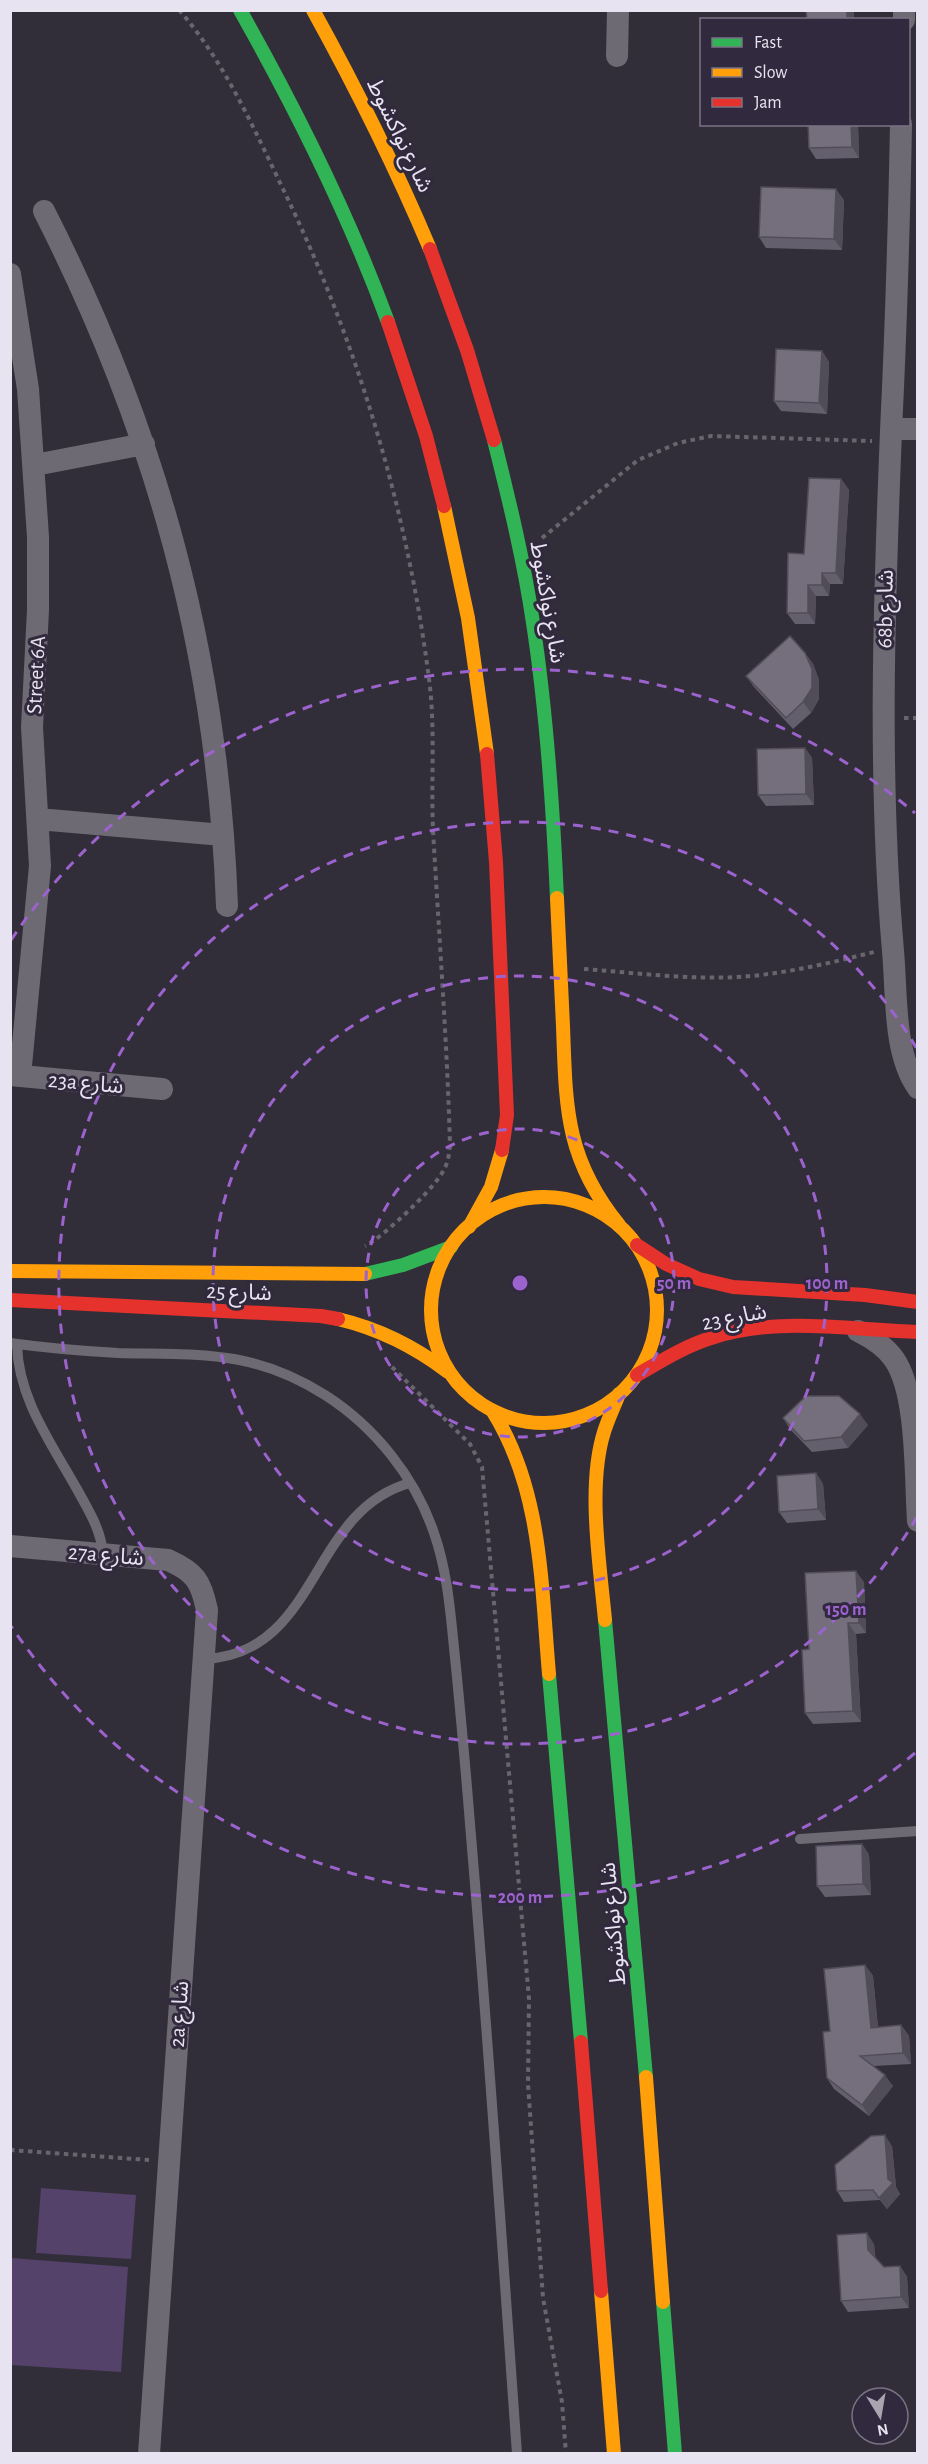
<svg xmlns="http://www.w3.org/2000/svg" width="928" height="2464" viewBox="0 0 928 2464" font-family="'Alegreya Sans','Noto Sans Arabic',sans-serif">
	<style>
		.green { fill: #54426a }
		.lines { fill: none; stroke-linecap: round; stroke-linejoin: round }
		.path { stroke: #68656e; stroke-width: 4; stroke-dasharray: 4.5 4.5; stroke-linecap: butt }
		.lane { stroke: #6e6a73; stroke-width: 10 }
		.street { stroke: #6e6a73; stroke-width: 22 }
		.fast { stroke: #30b455; stroke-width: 14 }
		.slow { stroke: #ff9f0a; stroke-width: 14 }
		.jam { stroke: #e5322d; stroke-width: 14 }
		.wall { fill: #645f6c }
		.shaded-wall { fill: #514d58 }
		.building { fill: #746e7d; stroke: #514d58; stroke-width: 1.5 }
		.ring { fill: none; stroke: #9c63ce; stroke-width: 3; stroke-dasharray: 10 8 }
		.labels { text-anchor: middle; stroke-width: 6; stroke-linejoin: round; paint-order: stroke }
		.street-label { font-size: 22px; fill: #e8e3f0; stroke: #31293d }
		.centre { fill: #9c63ce; stroke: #31293d; stroke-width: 3 }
		.ring-label { font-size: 18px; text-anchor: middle; font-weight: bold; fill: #9c63ce; stroke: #31293d; stroke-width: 6; stroke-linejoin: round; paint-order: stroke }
	</style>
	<rect width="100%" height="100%" fill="#322e39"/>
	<path class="green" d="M41,2188L136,2195L131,2259L36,2253Z
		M11,2258L128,2267L121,2372L11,2365Z"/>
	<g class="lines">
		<path class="path" d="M179,10C225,62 254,129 284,191C359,346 409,516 430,687C435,734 431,782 433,830C439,935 447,1040 450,1145C449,1157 447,1167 440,1176C429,1193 382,1238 365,1246
			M542,538L638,460L678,443L711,436L872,441
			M904,718H918
			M584,969C639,973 696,981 751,976C793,972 834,962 874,952
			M392,1367L470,1444L482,1467L529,1999L528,2084L543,2298L562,2402L566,2454
			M10,2150L149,2160"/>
		<path class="lane" d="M10,1343C46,1348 82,1351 118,1353C198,1355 252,1349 325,1395C375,1427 415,1477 434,1533C449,1576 451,1622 456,1667C461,1719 466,1772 470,1824C488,2034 502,2244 517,2454
			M17,1344C18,1399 52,1444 78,1491C89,1511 101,1530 103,1554
			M203,1659C320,1655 308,1511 410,1483
			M800,1839L918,1831"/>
		<path class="street" d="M904,20V10
			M617,56L618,10
			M901,124C899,227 896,329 891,431C884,605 878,778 893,951C897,994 893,1053 918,1088
			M44,211C157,433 218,656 227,906
			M10,274L28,389L38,537V610L32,727L40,866L20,1076
			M892,429H918
			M35,465L144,444
			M38,819L223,835
			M10,1075L162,1089
			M858,1331C872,1338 885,1346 894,1359C918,1393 915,1478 918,1521
			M10,1546L168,1560C195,1572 201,1581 207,1610L149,2454"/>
		<path class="fast" d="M240,10C297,111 348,213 388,322
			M494,440C509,500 524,561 533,623C547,714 553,806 557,898
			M365,1274L403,1265L451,1247
			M605,1620L646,2077
			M549,1674L581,2042
			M663,2302L675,2454"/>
		<path class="slow" d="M313,10C356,88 395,166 430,249
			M444,506L468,618L487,754
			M557,898C559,941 561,984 563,1026C566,1108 565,1158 619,1225
			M431 1310a113 113 0 1 1 226 0a113 113 0 1 1-226 0Z
			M469,1227L491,1187L502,1150
			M10,1271L365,1274
			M338,1319C380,1329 414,1346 448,1372
			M492,1410C542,1489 541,1583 549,1674
			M605,1620C600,1565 587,1486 604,1432C608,1419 614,1407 619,1394
			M646,2077L663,2302
			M601,2291L614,2454"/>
		<path class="jam" d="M430,249L467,350L494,440
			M388,322L426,436L444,506
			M487,754L496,862L507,1115L502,1150
			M637,1245L666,1264L699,1279L733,1287L865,1295L918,1302
			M10,1300L321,1316L338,1319
			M637,1375C661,1361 685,1346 711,1338C777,1316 850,1330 918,1332
			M581,2042L601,2291"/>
	</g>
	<path class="wall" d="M808,124H858L859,158L816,159L809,148Z
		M844,200L842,250L766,248L759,237Z
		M822,351L829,362L827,414L781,411L774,401Z
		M841,479L849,490L843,584H830L829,596H816L815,624H795L787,613L804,554Z
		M805,653L813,664L819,680V699L811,713L793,729L754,687L746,676Z
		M805,748L812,758L814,805L766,806L758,795Z
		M783,1418L868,1425L848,1448L812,1452L790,1429Z
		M816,1473L823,1484L826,1520L787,1523L779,1512Z
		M864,1582L866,1633L856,1634L861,1722L813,1724L805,1713L809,1649Z
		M862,1844L869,1855L871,1895L825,1897L817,1886Z
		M865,1965L873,1976L878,2027L901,2025L909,2036L911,2064L874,2066L893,2086L869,2116L834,2089L827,2078L830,2031Z
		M892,2146L896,2187L900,2194L887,2209L880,2200L844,2202L837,2191Z
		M874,2244L875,2258L884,2267L900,2266L907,2277L909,2308L848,2312L841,2301Z"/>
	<path class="shaded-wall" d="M847,10H854V20H847Z
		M851,124H858L859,158L852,147Z
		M836,189L844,200L842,250L834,239Z
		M822,351L829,362L827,414L819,403Z
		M841,479L849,490L843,584L836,573Z
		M822,573L830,584L829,596L822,585Z
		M808,585L816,596L815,624L808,613Z
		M805,653L813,664L819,680V699L811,713L803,702Z
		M805,748L812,758L814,805L806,794Z
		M860,1414L868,1425L848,1448L841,1437Z
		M816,1473L823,1484L826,1520L818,1509Z
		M856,1571L864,1582L866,1633L859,1623Z
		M848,1623L856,1634L861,1722L853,1711Z
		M862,1844L869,1855L871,1895L863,1884Z
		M865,1965L873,1976L879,2038L871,2028Z
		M901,2025L909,2036L911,2064L903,2053Z
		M885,2075L893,2086L869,2116L862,2105Z
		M885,2135L892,2146L896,2187L900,2194L887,2209L879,2198L888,2179Z
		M867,2233L874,2244L876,2261L868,2250Z
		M900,2266L907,2277L909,2308L901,2297Z"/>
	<path class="building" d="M806,10H847V20H807Z
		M808,124H851L852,147L809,148Z
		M761,187L836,189L834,239L759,237Z
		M776,349L822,351L819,403L774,401Z
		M809,478L841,479L836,573H822V585H808V613H787L788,553L804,554Z
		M790,636L805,653L812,669V688L803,702L786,718L746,676Z
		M805,748L806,794L758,795L757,749Z
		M806,1396H839L860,1414L841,1437L804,1441L783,1418Z
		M816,1473L818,1509L779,1512L777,1476Z
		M856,1571L859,1623H848L853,1711L805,1713L802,1650L809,1649L805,1573Z
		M862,1844L863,1884L817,1886L816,1846Z
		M865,1965L871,2028L901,2025L903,2053L860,2056L885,2075L862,2105L827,2078L823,2032L830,2031L824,1969Z
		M885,2135L888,2179L893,2183L879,2198L873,2190L837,2191L835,2165L871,2136Z
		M867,2233L868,2250L884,2267L900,2266L901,2297L841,2301L837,2235Z"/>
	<g class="ring">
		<circle cx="520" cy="1283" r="154"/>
		<circle cx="520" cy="1283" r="307"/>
		<path d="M917 1517A461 461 0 1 1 917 1049"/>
		<path d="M915 1753A614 614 0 0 1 11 1626M11 940A614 614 0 0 1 915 813"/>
	</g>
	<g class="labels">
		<g class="street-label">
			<text transform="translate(401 135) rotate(64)" y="8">شارع نواكشوط</text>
			<text transform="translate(549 602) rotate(80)" y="8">شارع نواكشوط</text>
			<text transform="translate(884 609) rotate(-89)" y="8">68b شارع</text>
			<text transform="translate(35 675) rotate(-87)" y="8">Street 6A</text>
			<text transform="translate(86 1082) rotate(5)" y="8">23a شارع</text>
			<text transform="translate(239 1291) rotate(2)" y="8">شارع 25</text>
			<text transform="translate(734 1316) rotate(-11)" y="8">شارع 23</text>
			<text transform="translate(106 1554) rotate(5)" y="8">27a شارع</text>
			<text transform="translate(612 1924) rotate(-95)" y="8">شارع نواكشوط</text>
			<text transform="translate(178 2014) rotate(-86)" y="8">2a شارع</text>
		</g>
	</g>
	<circle cx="520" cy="1283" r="9" class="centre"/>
	<g class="ring-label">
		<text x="674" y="1289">50 m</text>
		<text x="827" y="1289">100 m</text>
		<text x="846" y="1615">150 m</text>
		<text x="520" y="1903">200 m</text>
	</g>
	<rect width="928" height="2464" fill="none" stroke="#e8e3f0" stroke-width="24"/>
	<rect x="700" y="18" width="210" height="108" fill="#31293d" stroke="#7a7385" stroke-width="1.5"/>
	<rect x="712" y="38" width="30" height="9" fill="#30b455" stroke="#7a7385" stroke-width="1.5"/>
	<text x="754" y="48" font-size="18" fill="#e8e3f0">Fast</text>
	<rect x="712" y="68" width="30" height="9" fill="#ff9f0a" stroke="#7a7385" stroke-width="1.5"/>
	<text x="754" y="78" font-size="18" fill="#e8e3f0">Slow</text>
	<rect x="712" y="98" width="30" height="9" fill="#e5322d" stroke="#7a7385" stroke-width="1.5"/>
	<text x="754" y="108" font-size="18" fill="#e8e3f0">Jam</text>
	<g transform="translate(880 2416) rotate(169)"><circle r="28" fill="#31293d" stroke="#7a7385" stroke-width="1.5"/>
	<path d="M0-4.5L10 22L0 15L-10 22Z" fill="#a8a4b0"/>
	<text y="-9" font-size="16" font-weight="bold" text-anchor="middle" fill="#e8e3f0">N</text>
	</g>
</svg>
